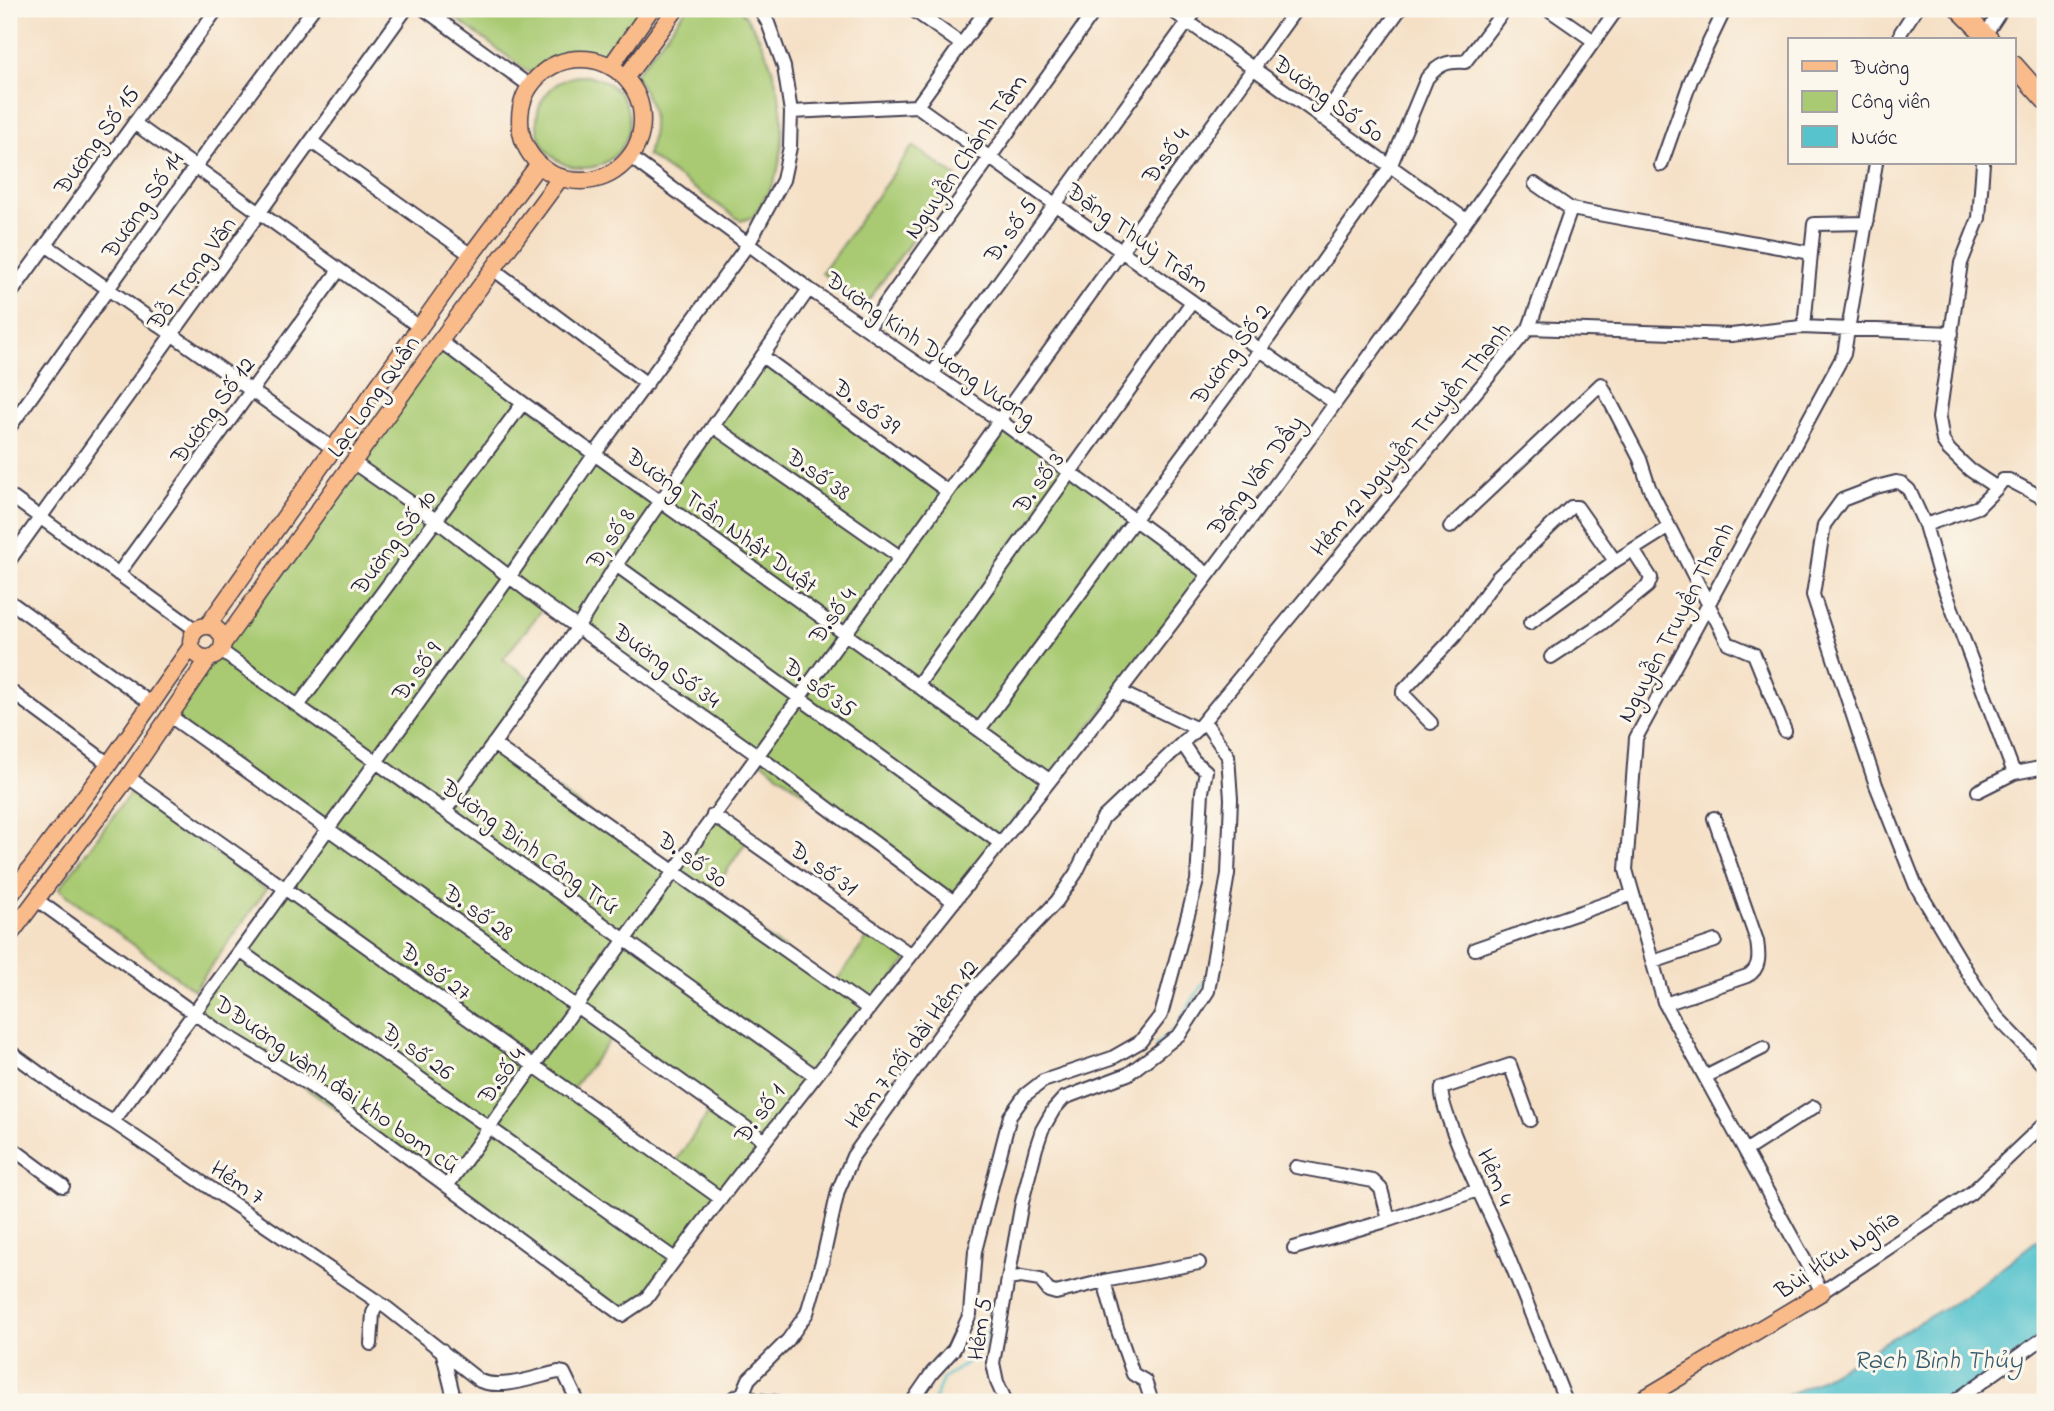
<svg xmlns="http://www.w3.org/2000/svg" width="2054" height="1411" viewBox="0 0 2054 1411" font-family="'Indie Flower',sans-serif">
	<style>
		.green { fill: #a9ca72; stroke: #667656; stroke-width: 2; fill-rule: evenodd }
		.water { fill: #56c3cd; stroke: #3c7284; stroke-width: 2 }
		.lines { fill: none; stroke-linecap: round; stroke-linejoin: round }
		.stream { stroke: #56c3cd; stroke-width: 2.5 }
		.minor-casing { stroke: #423e50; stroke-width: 16 }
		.major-casing { stroke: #423e50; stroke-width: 19 }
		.highway-casing { stroke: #423e50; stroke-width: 21 }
		.minor { stroke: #fff; stroke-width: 12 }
		.major { stroke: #fabb8b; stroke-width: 16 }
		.highway { stroke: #fabb8b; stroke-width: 18 }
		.labels { text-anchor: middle; stroke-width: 6; stroke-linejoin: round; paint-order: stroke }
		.street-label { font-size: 24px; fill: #22223b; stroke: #fbf7ec }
		.water-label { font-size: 26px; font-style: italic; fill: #345a6e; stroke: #fbf7ec }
	</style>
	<rect width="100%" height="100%" fill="#fbf7ec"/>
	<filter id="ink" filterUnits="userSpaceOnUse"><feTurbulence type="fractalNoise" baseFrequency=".0143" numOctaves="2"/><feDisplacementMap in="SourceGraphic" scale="14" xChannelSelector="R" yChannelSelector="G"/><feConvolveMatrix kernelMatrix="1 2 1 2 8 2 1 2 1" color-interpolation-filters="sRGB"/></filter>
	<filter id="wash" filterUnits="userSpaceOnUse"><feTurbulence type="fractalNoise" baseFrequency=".00686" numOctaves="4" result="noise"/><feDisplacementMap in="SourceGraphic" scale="28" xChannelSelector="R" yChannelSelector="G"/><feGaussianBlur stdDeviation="1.57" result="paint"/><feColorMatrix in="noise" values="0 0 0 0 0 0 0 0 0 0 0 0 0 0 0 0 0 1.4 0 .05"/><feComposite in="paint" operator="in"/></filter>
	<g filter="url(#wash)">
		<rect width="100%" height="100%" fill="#f5e0c6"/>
		<path class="green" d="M443,9H643L608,58C576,49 557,54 530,73Z
			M686,9H740C774,51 791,115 778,169C774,186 762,202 753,217L741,221L647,155C659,122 653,104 635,75Z
			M537 122a46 46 0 1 1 92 0a46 46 0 1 1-92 0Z
			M913,146L957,177L866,304L822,273Z
			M440,341L660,501L763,360L945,493L999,420L1208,574L954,902L546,605L503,659L532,680L493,744L673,871L713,815L748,839L710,896L834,984L874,929L911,955L646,1299L622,1315L447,1186L194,1011L327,830L170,716L221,651ZM614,1035L714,1105L673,1165L570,1092Z
			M131,792L266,890L194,990L59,889Z"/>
		<path class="water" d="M2045,1234V1335L1949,1402H1773L1812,1384L1965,1296Z"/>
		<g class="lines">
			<path class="stream" d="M1155,1046L1175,1029L1205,980
				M933,1402L943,1379L964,1365L981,1349L997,1307"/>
		</g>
	</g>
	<g filter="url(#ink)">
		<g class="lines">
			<g class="minor-casing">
				<path id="minor" d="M424,9L530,86
					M912,9L961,44
					M1170,9L1466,220
					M1548,9L1594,41
					M1985,35L2002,9
					M1900,40L1901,32L1916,9
					M917,106L1335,403
					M791,112L917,106L987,9
					M1322,118L1400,9
					M134,123L421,328
					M312,142L471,255
					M630,157L809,289L999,420L1208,574
					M1876,163L1844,354L1636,738L1626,870L1664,1002L1822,1292L1971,1193L2045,1123
					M1983,163L1979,218L1961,263L1939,418L1943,441L1949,450L1970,470L1997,488L2003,480H2009L2045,499
					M1661,165L1691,80L1725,9
					M1535,184L1571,209
					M46,245L335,450
					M493,269L647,384
					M9,296L217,9
					M1804,327L1811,253
					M868,328L1096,9
					M1529,328L1731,335L1801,327L1952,333
					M440,341L523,403L1049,780
					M762,356L947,491
					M932,374L1197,9
					M713,426L900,557
					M9,428L195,167L313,9
					M354,463L436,520L546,605L757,755L954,902
					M9,495L196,630
					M1925,525L1978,507L1997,488
					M1450,527L1601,384L1640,459L1649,487L1728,643L1754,654L1785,731
					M9,561L406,9
					M616,565L1000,843
					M118,574L339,270
					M9,601L152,704
					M1530,623L1615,561
					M221,651L814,1075
					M1551,657L1601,624L1648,586L1651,578L1633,550
					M917,686L1192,302
					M9,690L109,764
					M1120,692L1197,729L1529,328L1571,209L1811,253L1814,224L1867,223
					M298,706L523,403
					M170,716L765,1141
					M1431,723L1403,694V691L1454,637L1497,578L1571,507H1577L1615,561L1669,527
					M979,730L1260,350L1390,167L1427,78C1439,64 1447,61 1465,62L1505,9
					M493,744L869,1009
					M2045,767L2014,773L1939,574L1925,525L1909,490L1901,483L1896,482L1876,487L1842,500L1824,525L1813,595L1876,785L1916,886L1977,988L1997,1017L2045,1067
					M128,777L720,1198
					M1978,791L2014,773
					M445,811L578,627L616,565L809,289
					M713,815L911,955
					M37,900L216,1029L311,1086L622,1315L646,1299C798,1091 963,894 1120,691C1292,469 1454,238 1617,9
					M1475,949L1633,894
					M240,951L675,1259
					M1653,962L1715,941
					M1665,1004L1747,976C1761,969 1759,954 1757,941L1714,818
					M9,1051L80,1103L113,1122L387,1308L480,1381C502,1390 535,1377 558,1372L564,1373L578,1402
					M1705,1077L1763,1048
					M1530,1120L1510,1065L1442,1088C1437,1107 1489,1212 1500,1237C1523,1292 1544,1347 1566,1402
					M113,1122L240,951L510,576L594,455L749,243L783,180L790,147L791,112L784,67L768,23L760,9
					M9,1146L63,1186
					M1745,1151L1814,1107
					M1296,1167L1373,1181L1381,1189L1389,1220L1478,1190
					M447,1186L1296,9
					M1294,1248L1389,1220
					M1008,1279L1022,1202L1036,1148L1042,1130L1054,1109L1064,1098L1128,1074L1157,1052L1180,1034L1208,991L1228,874L1231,799L1228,756L1204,721
					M1104,1281L1117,1328L1133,1374L1145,1381L1152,1402
					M371,1344L373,1313L378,1303
					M442,1350L455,1402
					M726,1402L743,1393
					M777,1402L755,1400L743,1393L749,1379L788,1340L807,1313L823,1258L838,1191L853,1156L970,993L1057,901L1076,873L1103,818L1197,729
					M912,1402L932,1373L954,1349L970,1314L975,1251L1010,1116L1025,1095L1043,1081L1112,1058L1140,1042L1161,1015L1197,881L1202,792L1206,771L1194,761L1182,743
					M1006,1402L997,1382L993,1363L1008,1279L1021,1277L1040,1280L1049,1291L1056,1293L1104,1281L1199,1263
					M1954,1402L2045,1337"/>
			</g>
			<g class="major-casing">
				<path id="major" d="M520 120a61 61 0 1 1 122 0a61 61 0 1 1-122 0Z
					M611,66L651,9
					M626,77L676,9
					M208,625L471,255L539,164
					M191 642a16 16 0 1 1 32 0a16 16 0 1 1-32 0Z
					M224,642L440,341L561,177
					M9,897L109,764L191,647
					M9,936L128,777L209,658
					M1638,1402L1822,1292"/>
			</g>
			<g class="highway-casing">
				<path id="highway" d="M1959,9L1990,40
					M2014,65L2045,100"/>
			</g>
			<use href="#minor" class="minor"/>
			<use href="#major" class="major"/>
			<use href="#highway" class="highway"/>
		</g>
	</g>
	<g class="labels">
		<g class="street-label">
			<text transform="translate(1329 98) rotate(36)" y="8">Đường Số 50</text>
			<text transform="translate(96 140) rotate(-54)" y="8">Đường Số 15</text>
			<text transform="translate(1165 155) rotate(-54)" y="8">Đ.số 4</text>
			<text transform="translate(965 156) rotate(-55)" y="8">Nguyễn Chánh Tâm</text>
			<text transform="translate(142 205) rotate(-55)" y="8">Đường Số 14</text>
			<text transform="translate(1010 230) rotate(-54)" y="8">Đ. số 5</text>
			<text transform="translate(1138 237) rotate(36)" y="8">Đặng Thuỳ Trâm</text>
			<text transform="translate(191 273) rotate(-54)" y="8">Đỗ Trọng Văn</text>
			<text transform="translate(931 348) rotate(35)" y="8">Đường Kinh Dương Vương</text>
			<text transform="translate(1230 354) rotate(-54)" y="8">Đường Số 2</text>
			<text transform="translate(373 396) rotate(-55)" y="8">Lạc Long Quân</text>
			<text transform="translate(867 406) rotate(36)" y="8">Đ. số 39</text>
			<text transform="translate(212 410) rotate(-54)" y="8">Đường Số 12</text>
			<text transform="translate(1410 439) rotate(-50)" y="8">Hẻm 12 Nguyễn Truyền Thanh</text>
			<text transform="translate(819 474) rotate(35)" y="8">Đ.số 38</text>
			<text transform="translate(1255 475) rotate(-53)" y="8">Đặng Văn Dầy</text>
			<text transform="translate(1038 482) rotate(-54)" y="8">Đ. số 3</text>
			<text transform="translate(722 520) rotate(36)" y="8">Đường Trần Nhật Duật</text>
			<text transform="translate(610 538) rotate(-56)" y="8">Đ, số 8</text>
			<text transform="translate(393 542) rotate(-53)" y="8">Đường Số 10</text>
			<text transform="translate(832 615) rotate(-54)" y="8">Đ.số 4</text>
			<text transform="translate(1675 622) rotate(-62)" y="8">Nguyễn Truyền Thanh</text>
			<text transform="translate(667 665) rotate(36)" y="8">Đường Số 34</text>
			<text transform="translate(416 671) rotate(-54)" y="8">Đ. số 9</text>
			<text transform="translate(820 687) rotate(36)" y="8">Đ. số 35</text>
			<text transform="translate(530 846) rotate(36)" y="8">Đường Đinh Công Trứ</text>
			<text transform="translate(693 859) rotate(35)" y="8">Đ. số 30</text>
			<text transform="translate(824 868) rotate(35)" y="8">Đ. số 31</text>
			<text transform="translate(479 912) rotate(35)" y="8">Đ. số 28</text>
			<text transform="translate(436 971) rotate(36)" y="8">Đ. số 27</text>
			<text transform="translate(911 1044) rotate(-53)" y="8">Hẻm 7 nối dài Hẻm 12</text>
			<text transform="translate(418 1051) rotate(35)" y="8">Đ, số 26</text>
			<text transform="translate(501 1075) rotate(-54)" y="8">Đ.số 4</text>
			<text transform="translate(337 1084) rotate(35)" y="8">DĐường vành đai kho bom cũ</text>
			<text transform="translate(759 1113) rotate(-53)" y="8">Đ. số 1</text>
			<text transform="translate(1496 1177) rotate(67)" y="8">Hẻm 4</text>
			<text transform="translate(238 1182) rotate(34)" y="8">Hẻm 7</text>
			<text transform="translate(1837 1254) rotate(-33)" y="8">Bùi Hữu Nghĩa</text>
			<text transform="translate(979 1329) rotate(-82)" y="8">Hẻm 5</text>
		</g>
		<g class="water-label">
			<text x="1938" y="1368">Rạch Bình Thủy</text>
		</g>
	</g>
	<rect width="2054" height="1411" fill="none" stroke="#fbf7ec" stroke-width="35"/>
	<rect x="1788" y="38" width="228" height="126" fill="#fbf7ec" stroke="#a4a2a5" stroke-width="2"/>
	<rect x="1802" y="61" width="35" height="10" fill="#fabb8b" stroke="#a4a2a5" stroke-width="2"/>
	<text x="1851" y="74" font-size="21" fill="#22223b">Đường</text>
	<rect x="1802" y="91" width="35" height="21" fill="#a9ca72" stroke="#a4a2a5" stroke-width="2"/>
	<text x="1851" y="108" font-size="21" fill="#22223b">Công viên</text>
	<rect x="1802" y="126" width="35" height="21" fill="#56c3cd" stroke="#a4a2a5" stroke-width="2"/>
	<text x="1851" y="144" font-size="21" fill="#22223b">Nước</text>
</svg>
